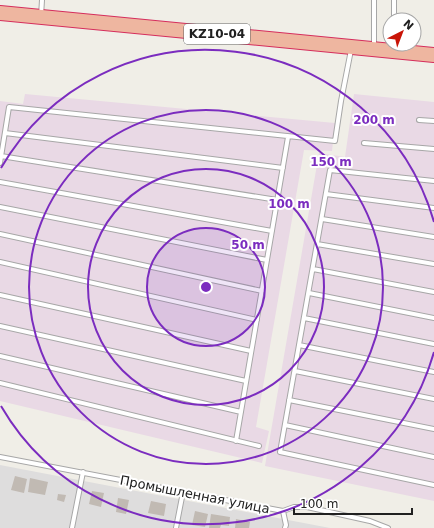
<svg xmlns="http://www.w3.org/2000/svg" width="434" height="528" viewBox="0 0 434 528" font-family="'DejaVu Sans',sans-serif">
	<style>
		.residential { fill: #dedddd }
		.industrial { fill: #e9d9e5 }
		.building { fill: #c1bab3 }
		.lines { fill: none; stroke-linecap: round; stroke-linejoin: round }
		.service-casing { stroke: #a7a7a7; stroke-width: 6 }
		.trunk-casing { stroke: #d52d5c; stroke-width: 16 }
		.service { stroke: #fff; stroke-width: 4 }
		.trunk { stroke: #eeb6a0; stroke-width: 14 }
		.ring { fill: none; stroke: #7b2cbf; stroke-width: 2 }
		.labels { text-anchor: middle; stroke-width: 4; stroke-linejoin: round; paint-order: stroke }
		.shield { fill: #fff; stroke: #636363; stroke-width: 1 }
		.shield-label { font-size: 12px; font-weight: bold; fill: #202020 }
		.street-label { font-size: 13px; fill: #202020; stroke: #fff }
		.centre { fill: #7b2cbf; stroke: #fff; stroke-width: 2 }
		.ring-label { font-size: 12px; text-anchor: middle; font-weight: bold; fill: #7b2cbf; stroke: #fff; stroke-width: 4; stroke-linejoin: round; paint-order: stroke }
	</style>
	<rect width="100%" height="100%" fill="#f0eee7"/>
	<path class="residential" d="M0,465L330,528H0Z"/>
	<path class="industrial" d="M25,94L335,123L332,151L304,150L256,427L269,431L262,463L0,401V101L23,104Z
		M354,94L434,102V501L265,466L319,153L345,157Z"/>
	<path class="building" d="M15,476L27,479L24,493L11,490Z
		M30,478L48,482L45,495L28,492Z
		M92,491L104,493L101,507L89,504Z
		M58,494L66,495L64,502L57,500Z
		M118,498L129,500L126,514L116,512Z
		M151,501L166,504L164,516L148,513Z
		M195,511L208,514L205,527L192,525Z
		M211,514L230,517L229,526L221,525L220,528H209Z
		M236,519L250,522L249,528H235Z"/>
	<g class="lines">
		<g class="service-casing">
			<path id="service" d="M394,0V20
				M41,16L42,0
				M374,47V0
				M419,120L434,121
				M5,133L283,168
				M364,143L434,149
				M1,156L277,200
				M0,163L9,107L335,141L341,101L351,50
				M434,181L330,170L280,452L434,485
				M0,182L272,231
				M326,194L434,208
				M0,207L267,260
				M322,219L434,237
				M0,234L262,291
				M317,244L434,264
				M0,262L257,320
				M313,269L434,292
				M309,293L434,318
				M0,295L251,351
				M304,318L434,344
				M0,326L246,381
				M299,345L434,372
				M0,356L241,412
				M295,371L434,399
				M0,383L259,446
				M289,400L434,429
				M285,425L434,457
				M236,441L288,137
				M0,457L283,511L294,507H307L370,521L388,528
				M283,511L286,525L285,528
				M72,528L83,472
				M176,528L183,492"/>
		</g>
		<g class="trunk-casing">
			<path id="trunk" d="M0,13L434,55"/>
		</g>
		<use href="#service" class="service"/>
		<use href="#trunk" class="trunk"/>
	</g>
	<circle cx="206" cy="287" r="59" fill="#7b2cbf" fill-opacity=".12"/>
	<g class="ring">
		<circle cx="206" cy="287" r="59"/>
		<circle cx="206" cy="287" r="118"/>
		<circle cx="206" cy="287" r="177"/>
		<path d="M434 352A237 237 0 0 1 1 406M1 168A237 237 0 0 1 434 222"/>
	</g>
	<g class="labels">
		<rect class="shield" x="184" y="24" width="66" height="20" rx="3"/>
		<g class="shield-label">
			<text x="217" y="38">KZ10-04</text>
		</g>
		<g class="street-label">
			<text transform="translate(195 494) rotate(11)" y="5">Промышленная улица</text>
		</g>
	</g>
	<circle cx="206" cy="287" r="6" class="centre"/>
	<g class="ring-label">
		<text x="374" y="124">200 m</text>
		<text x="331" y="166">150 m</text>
		<text x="289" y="208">100 m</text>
		<text x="248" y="249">50 m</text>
	</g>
	<g transform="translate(402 32) rotate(42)"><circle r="19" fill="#ffffff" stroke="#a6a6a6"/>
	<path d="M0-3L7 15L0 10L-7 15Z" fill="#c91407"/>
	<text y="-6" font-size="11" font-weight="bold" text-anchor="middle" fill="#202020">N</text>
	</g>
	<path d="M294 508v6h118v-6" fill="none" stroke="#202020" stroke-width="2"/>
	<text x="300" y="508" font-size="12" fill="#202020" stroke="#ffffff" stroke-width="3" paint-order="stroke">100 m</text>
</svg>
